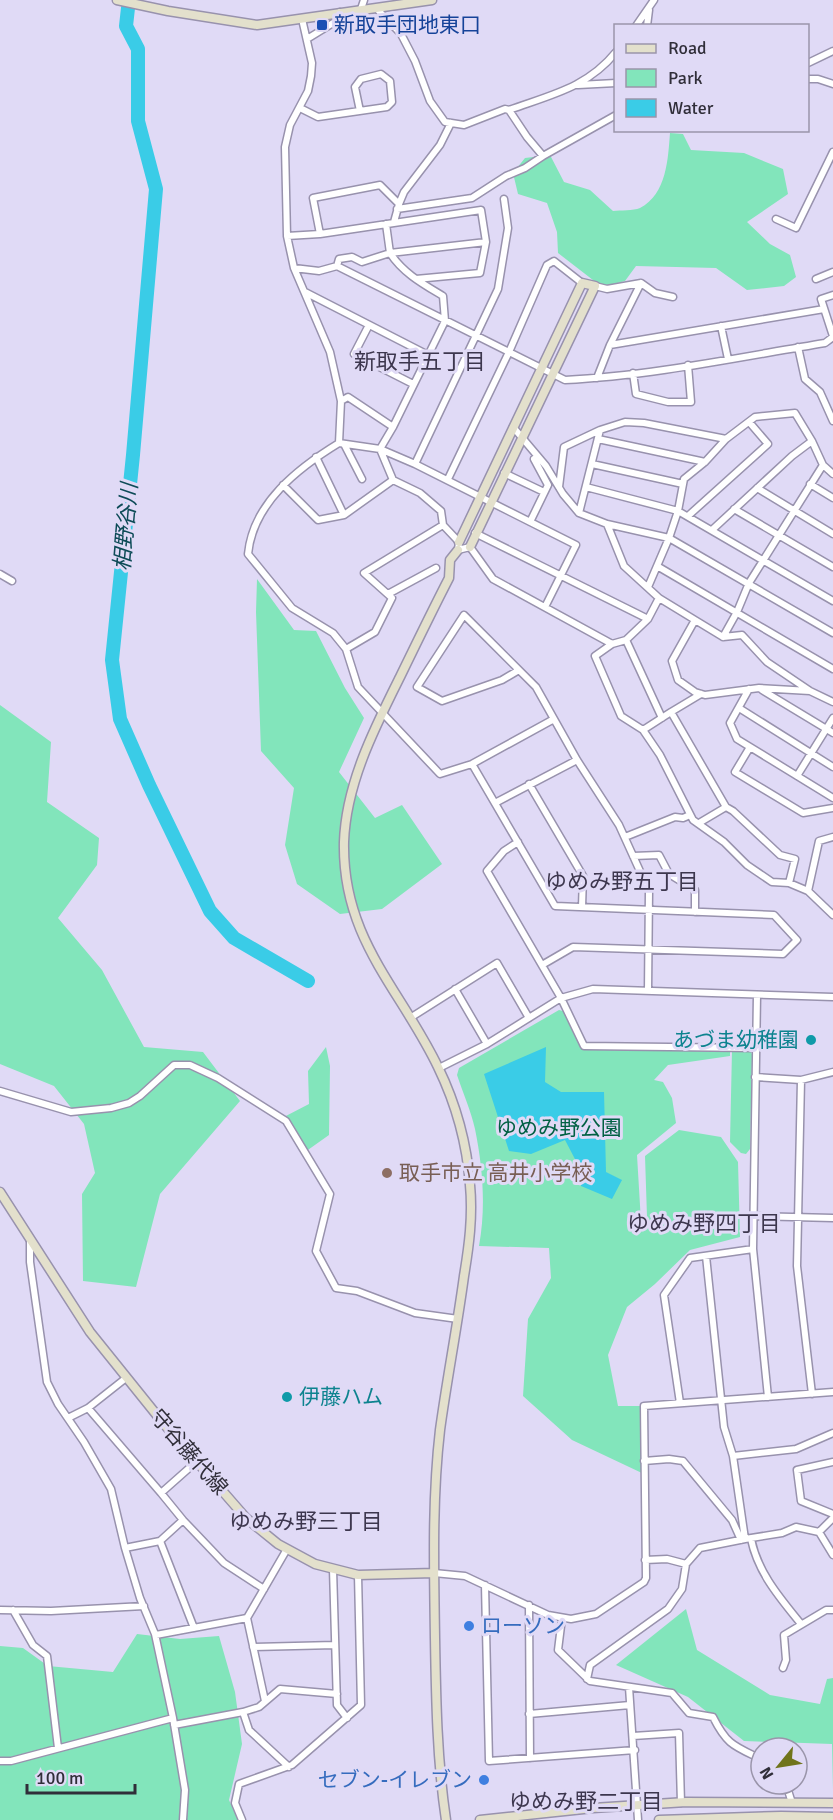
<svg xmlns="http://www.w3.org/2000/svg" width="833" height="1820" viewBox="0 0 833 1820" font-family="Signika,'Noto Sans JP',sans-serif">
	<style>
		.green { fill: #82e5bb }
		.water { fill: #3acce7 }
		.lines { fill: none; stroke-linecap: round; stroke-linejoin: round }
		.river { stroke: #3acce7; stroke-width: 14 }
		.street-casing { stroke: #9892ad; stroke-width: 9 }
		.secondary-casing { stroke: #9892ad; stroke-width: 11 }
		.street { stroke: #fff; stroke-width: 6 }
		.secondary { stroke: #e3e0cc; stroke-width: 8 }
		.transit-dot { fill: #1a4fb4; stroke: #e0daf6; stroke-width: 2 }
		.culture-dot { fill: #0f9aa8; stroke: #e0daf6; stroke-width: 2 }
		.education-dot { fill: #8d6e63; stroke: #e0daf6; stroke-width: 2 }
		.shop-dot { fill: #3f7fe0; stroke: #e0daf6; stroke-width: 2 }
		.labels { text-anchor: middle; stroke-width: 6; stroke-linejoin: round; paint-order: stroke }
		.transit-label { font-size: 21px; fill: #164399; stroke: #e0daf6; text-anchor: start }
		.culture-label { font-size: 21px; fill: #0d838f; stroke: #e0daf6; text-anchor: end }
		.park-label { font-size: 21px; fill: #006043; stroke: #e0daf6 }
		.education-label { font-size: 21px; fill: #785e54; stroke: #e0daf6; text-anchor: start }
		.street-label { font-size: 21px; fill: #302e39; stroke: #e0daf6 }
		.shop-label { font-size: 21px; fill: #366cbe; stroke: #e0daf6; text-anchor: start }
		.neighbourhood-label { font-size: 22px; fill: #3d374e; stroke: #e0daf6 }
		.water-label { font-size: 22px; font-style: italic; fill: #0d4b57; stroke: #e0daf6 }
	</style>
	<rect width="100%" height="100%" fill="#e0daf6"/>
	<path class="green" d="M670,133L683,134L691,150L744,153L783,169L788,194L747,222L770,244L790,255L796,277L784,286L747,290L716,268L636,266L625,281L602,287L558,253L557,232L547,203L518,194L513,173L525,158L550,155L564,182L590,190L613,211C621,210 633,211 640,208C667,194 668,158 670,133Z
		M257,579L294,630L316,631L345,688L364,718L339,772L375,818L402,805L442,864L382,909L340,914L297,884L285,845L294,788L261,751L256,612Z
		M0,705L51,742L47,802L99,838L97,865L58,918L102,970L144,1047L203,1052L240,1101L160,1194L136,1287L83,1281L82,1194L95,1173L84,1124L54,1086L0,1064Z
		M559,1010L563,1011L584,1048L730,1052V1056L668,1065L654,1080L663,1082L672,1098L676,1123L637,1155L641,1222L647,1217L645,1156L679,1130L721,1137L738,1162L740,1237L690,1250L655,1284L627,1307L608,1355L618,1406H644V1474L572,1440L523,1396L528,1319L551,1278L549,1248L479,1246C486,1208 483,1168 475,1129C471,1111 463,1093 457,1075L459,1068Z
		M326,1047L330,1066L329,1135L305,1152L282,1118L309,1104L308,1071Z
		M732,1050L750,1051L752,1054L750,1149L746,1154L741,1153L730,1142Z
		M686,1609L697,1650L770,1695L820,1704L827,1679L833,1678V1789L832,1744L744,1741L688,1697L616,1665Z
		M137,1634L180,1639L219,1636L235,1692L242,1744L229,1800L238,1820H0V1646L23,1648L48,1666L113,1672Z"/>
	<path class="water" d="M546,1047L545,1082L561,1092H604L606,1172L622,1180L612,1199L581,1186L576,1161L565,1140L531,1154L509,1151L484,1074Z"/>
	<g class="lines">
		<path class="river" d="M128,8L126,26L138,49V121L156,189L133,455L112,660L120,719L149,785L210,911L234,938L308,981"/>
		<g class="street-casing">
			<path id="street" d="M376,8L401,34L415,61L430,101L445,122L464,125L505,109L509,110C550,95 587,88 616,52
				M361,9L364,0
				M302,19L312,63L311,76L308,91L290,125L285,147L287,236L294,268L330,352L341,401L339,443C298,468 253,503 248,554L292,608L333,633L346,649L358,687L440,774L472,764L554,719
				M636,26L654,0
				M647,26L649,10
				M307,39L338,20L340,12
				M808,63L833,51
				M808,79H818L833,84
				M578,85L616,83
				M300,108L318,117L387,107L392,102L390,81L381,74L361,79L355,87L360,111
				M509,110L527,137L543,156
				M399,204L404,192L440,145L451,123
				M397,209L472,198L506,176L525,168L543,156L616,115
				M776,219L796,228L833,152
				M386,224L390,253L486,242
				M320,234L313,198L380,185L399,204L394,222
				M287,236L320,234L481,210L486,242L480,273L416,279
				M337,266L339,259L352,257L362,262L390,253C403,273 423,284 443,296L445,321L393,427L380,449L393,480L420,493L441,511L443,525L459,542L458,550L470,547L493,579L612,644
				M294,268L319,271L337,266L565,380C650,376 740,357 825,343L833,337
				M816,279L833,272
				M595,286L607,289L641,283
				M305,292L428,355
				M833,295L821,299L833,336
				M369,325L354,354L413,384
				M721,326L728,359
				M610,345L824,309
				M798,347L805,379L820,392L833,421
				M633,373L636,394L668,402H691L688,365
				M597,378L610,345L641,283L655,293L673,297
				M341,401L348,397L393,427
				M513,427L546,466L563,494L579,513L607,524L669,538L833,633
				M598,439L705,462
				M339,443L380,449L415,464L576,545L545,607
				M344,444L362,479
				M316,457L344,515
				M415,464L498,289L508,228L504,199
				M592,464L683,484
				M504,473L544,492
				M448,479L509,352L547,265L554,261L582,283
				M810,484L833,498
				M283,485L318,520L344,515L393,480
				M559,487L564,447L600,430
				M586,487L678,511L833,601
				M757,488L833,534
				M734,509L833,567
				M579,513L600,430L625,422L644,423L726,439
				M688,516L768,444L750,423
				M530,522L548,485L534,459
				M607,524L624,566L659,598L695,620L672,661L678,680L695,692L705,695L759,688L810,691
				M712,530L792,456L812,441
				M475,533L648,619
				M657,566L833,669
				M0,574L12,581
				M648,587L669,538L678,511L684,479L705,462L726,439L755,417L795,413L812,441L823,465L833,474
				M388,594L436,568
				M659,598L648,619L626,640L612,644L595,656L621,716L643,730L660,755L693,820L724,842L747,865L772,882L789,883L808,891L833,915
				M695,620L723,637L737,612L749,583L823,465
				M723,637L742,635L767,662L810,691L833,702
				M626,640L662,718
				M346,649L375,632L392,598L364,573L443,525
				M519,670L502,680L442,701L417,687L464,615L536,687L577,760L619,825L649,891L648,991
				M749,689L730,723L737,739L833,798
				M762,690L833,733
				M739,708L833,767
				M671,712L701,694
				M643,730L671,712L726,807
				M750,747L735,772L803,813L833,808
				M472,764L555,906L774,915L797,940L783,954L573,947L542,965
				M797,776L833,718
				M529,784L583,876L582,907
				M495,803L577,760
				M699,823L726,807L733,811L780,855L795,859L789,883
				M625,837L675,817L683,818L690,815
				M518,842L504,851L487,871L561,998L584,1046L755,1048
				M633,856L659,855L669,874L695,890V912
				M808,891L819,841L833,837
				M455,989L487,1044
				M757,995L753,1249L768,1397
				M410,1018L497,963L529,1018
				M439,1068L487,1044L561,998L593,989L833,997
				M755,1077L801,1080L833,1072
				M801,1080L797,1266L812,1394
				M0,1091L71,1112L111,1108L129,1103L140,1096L174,1065H190L218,1078L286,1121L330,1194L316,1251L336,1288L357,1291L415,1313L458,1319
				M753,1216L833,1218
				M30,1241V1262L47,1382L58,1404L84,1442L111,1489L125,1548L140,1598L155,1634L173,1718L185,1790L183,1820
				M706,1256L724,1427L733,1456L796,1449L833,1433
				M680,1403L664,1295L690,1258L753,1249
				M88,1408L161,1493
				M68,1418L88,1408L126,1378
				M733,1456L745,1539L782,1533L796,1527L819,1532L833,1555
				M644,1461L669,1459L683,1461L732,1520L741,1540
				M833,1462L797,1470L801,1501L833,1514
				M183,1520L224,1563L264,1589
				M819,1532L833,1518
				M751,1539C758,1573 780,1598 801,1624
				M160,1541L194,1628
				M125,1548L160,1541L183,1520L161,1493L196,1462
				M645,1560L667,1559L686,1564
				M333,1569L337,1705L347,1718
				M434,1573L465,1576L548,1615L571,1619L596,1614L644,1582L646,1578L644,1406L833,1392
				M485,1585L489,1761L635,1750
				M529,1605L530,1758
				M0,1610L51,1611L144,1606
				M13,1610L33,1645L47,1656L58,1748
				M562,1618L558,1650L590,1681L672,1693L689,1713L713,1717C727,1745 734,1746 761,1759
				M156,1635L247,1618
				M253,1647L335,1645
				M783,1668L786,1660L784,1635L826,1610H833
				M587,1679L590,1665L668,1609L682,1589L686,1564L700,1548L745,1539
				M629,1687L638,1820
				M265,1701L247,1618L287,1549
				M243,1712L249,1730L289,1767
				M529,1714L630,1705
				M174,1725L243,1712L259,1707L280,1689L337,1694
				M633,1736L679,1733L681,1803
				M0,1761H11L173,1718
				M786,1784L792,1803
				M242,1820L235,1803L239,1784L292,1765L361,1705L358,1575"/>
		</g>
		<g class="secondary-casing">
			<path id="secondary" d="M117,0L168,11L257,25L432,0
				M459,542L582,283L595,286L470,547
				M0,1192L90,1332L164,1424L246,1518L278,1544L315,1564L358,1575L434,1573
				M446,1820C437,1760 436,1699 435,1638C434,1569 432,1499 440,1430C447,1379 457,1328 464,1276C469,1246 473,1216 470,1185C467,1144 456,1104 438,1067C400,988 342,939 344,842C346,784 374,729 400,677C416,644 432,611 449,578L450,560L458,550
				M480,1820L593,1808L686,1802L833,1803
				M659,1820L781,1816L833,1817"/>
		</g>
		<use href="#street" class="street"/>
		<use href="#secondary" class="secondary"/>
	</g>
	<rect class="transit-dot" x="316" y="19" width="12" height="12" rx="3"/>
	<g class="culture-dot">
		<circle cx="811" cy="1040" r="6"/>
		<circle cx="287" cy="1397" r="6"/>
	</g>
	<circle class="education-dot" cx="387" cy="1173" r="6"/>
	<g class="shop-dot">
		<circle cx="469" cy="1626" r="6"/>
		<circle cx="484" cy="1780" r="6"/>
	</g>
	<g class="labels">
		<g class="transit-label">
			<text x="334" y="32">新取手団地東口</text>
		</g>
		<g class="culture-label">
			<text x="799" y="1047">あづま幼稚園</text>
			<text x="299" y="1404" text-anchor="start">伊藤ハム</text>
		</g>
		<g class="park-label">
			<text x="559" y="1135">ゆめみ野公園</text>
		</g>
		<g class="education-label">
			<text x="399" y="1180">取手市立 高井小学校</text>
		</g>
		<g class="street-label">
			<text transform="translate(189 1452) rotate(49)" y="7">守谷藤代線</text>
		</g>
		<g class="shop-label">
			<text x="481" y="1633">ローソン</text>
			<text x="472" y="1787" text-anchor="end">セブン-イレブン</text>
		</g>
		<g class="neighbourhood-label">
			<text x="420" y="369">新取手五丁目</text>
			<text x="622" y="889">ゆめみ野五丁目</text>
			<text x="704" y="1231">ゆめみ野四丁目</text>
			<text x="306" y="1529">ゆめみ野三丁目</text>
			<text x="586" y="1809">ゆめみ野二丁目</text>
		</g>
		<g class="water-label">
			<text transform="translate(125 527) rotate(-85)" y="8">相野谷川</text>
		</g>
	</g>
	<rect x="614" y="24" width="195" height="108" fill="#e0daf6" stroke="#9a95aa" stroke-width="1.5"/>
	<rect x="626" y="44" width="30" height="9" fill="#e3e0cc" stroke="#9a95aa" stroke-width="1.5"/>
	<text x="668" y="54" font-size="18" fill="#302e39">Road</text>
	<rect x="626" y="69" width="30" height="18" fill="#82e5bb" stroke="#9a95aa" stroke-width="1.5"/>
	<text x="668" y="84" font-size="18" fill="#302e39">Park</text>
	<rect x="626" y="99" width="30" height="18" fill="#3acce7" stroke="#9a95aa" stroke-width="1.5"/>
	<text x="668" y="114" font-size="18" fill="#302e39">Water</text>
	<g transform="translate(779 1766) rotate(240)"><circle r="28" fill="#e0daf6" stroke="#9a95aa" stroke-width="1.5"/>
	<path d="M0-4.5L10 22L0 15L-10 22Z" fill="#70741b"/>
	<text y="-9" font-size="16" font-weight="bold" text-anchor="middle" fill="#302e39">N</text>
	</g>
	<path d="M27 1784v9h108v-9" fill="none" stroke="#302e39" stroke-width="3"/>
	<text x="36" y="1784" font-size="18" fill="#302e39" stroke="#e0daf6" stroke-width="4.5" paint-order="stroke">100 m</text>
</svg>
